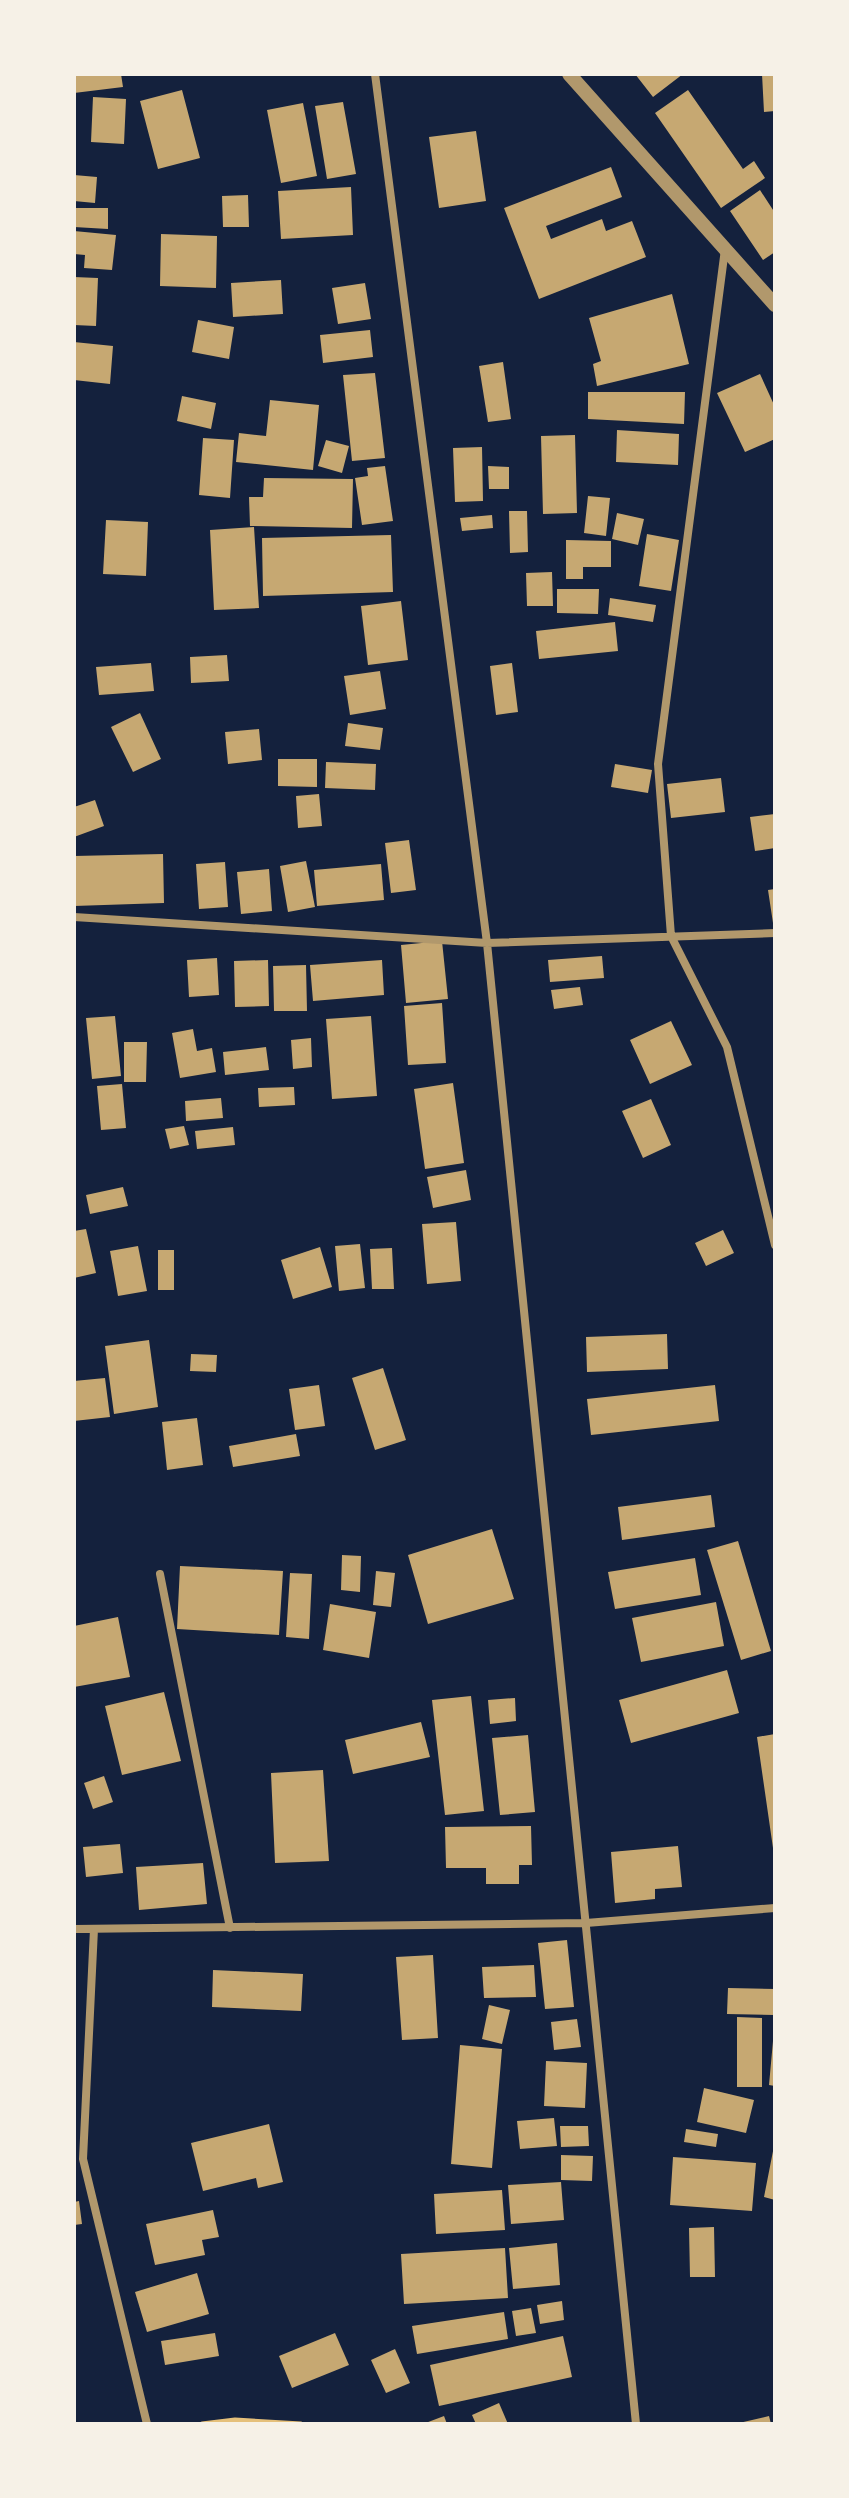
<svg xmlns="http://www.w3.org/2000/svg" width="849" height="2498" viewBox="0 0 849 2498" font-family="'Times New Roman',serif">
	<style>
		.building { fill: #c6a872 }
		.lines { fill: none; stroke-linecap: round; stroke-linejoin: round }
		.path { stroke: #e5c07b; stroke-width: 5 }
		.minor { stroke: #b1986c; stroke-width: 8 }
		.tertiary { stroke: #b1986c; stroke-width: 14 }
	</style>
	<rect width="100%" height="100%" fill="#14213d"/>
	<path class="building" d="M74,74H121L123,87L74,93Z
		M635,74H683L653,97Z
		M762,74H775V111L764,112Z
		M182,90L200,158L158,169L140,101Z
		M688,90L743,169L754,161L765,178L721,208L655,113Z
		M93,97L126,99L124,144L91,142Z
		M343,102L356,174L327,179L315,106Z
		M303,103L317,176L281,183L267,110Z
		M476,131L486,201L439,208L429,137Z
		M611,167L622,197L546,226L551,239L602,219L606,231L632,221L646,257L539,299L504,208Z
		M74,175L97,177L95,203L74,201Z
		M351,187L353,235L281,239L278,191Z
		M760,190L775,213V252L763,260L730,211Z
		M248,195L249,227H223L222,196Z
		M74,208H108V229L74,227Z
		M74,231L116,235L112,270L84,268L85,255L74,254Z
		M161,234L217,236L216,288L160,286Z
		M74,277L98,278L96,326L74,325Z
		M281,280L283,314L233,317L231,283Z
		M365,283L371,319L338,324L332,288Z
		M672,294L689,364L597,386L593,364L601,361L589,318Z
		M198,320L234,327L229,359L192,352Z
		M370,330L373,357L323,363L320,335Z
		M74,342L113,346L110,384L74,380Z
		M503,362L511,419L488,422L479,366Z
		M375,373L385,458L352,461L343,375Z
		M760,374L775,407V439L745,452L717,393Z
		M588,392H685L684,424L588,419Z
		M182,396L216,403L211,429L177,421Z
		M270,400L319,405L313,470L236,462L239,433L266,436Z
		M617,430L679,434L678,465L616,462Z
		M575,435L577,513L543,514L541,436Z
		M203,438L234,440L230,498L199,495Z
		M326,440L349,446L342,473L318,466Z
		M482,447L483,501L455,502L453,448Z
		M385,466L393,521L362,525L355,478L368,476L367,468Z
		M488,466L509,467V489H489Z
		M264,478L353,479L352,528L250,526L249,497H263Z
		M588,496L610,498L606,536L584,533Z
		M509,511H527L528,552L510,553Z
		M617,513L644,519L638,545L612,539Z
		M492,515L493,528L462,531L460,518Z
		M106,520L148,522L146,576L103,574Z
		M254,527L259,608L214,610L210,530Z
		M647,534L679,540L671,591L639,586Z
		M391,535L393,592L263,596L262,538Z
		M566,540L611,541V567H583V579H566Z
		M552,572L553,606H527L526,573Z
		M557,589H599L598,614L557,613Z
		M610,598L656,605L653,622L608,615Z
		M401,601L408,660L368,665L361,606Z
		M615,622L618,651L539,659L536,631Z
		M227,655L229,681L191,683L190,657Z
		M151,663L154,691L99,695L96,667Z
		M512,663L518,712L496,715L490,666Z
		M380,671L386,709L350,715L344,676Z
		M140,713L161,759L133,772L111,727Z
		M348,723L383,728L380,750L345,746Z
		M259,729L262,760L228,764L225,732Z
		M278,759H317V787L278,786Z
		M326,762L376,764L375,790L325,788Z
		M615,764L652,770L648,793L611,787Z
		M721,778L725,812L671,818L667,784Z
		M319,794L322,826L298,828L296,796Z
		M95,800L104,826L74,837V807Z
		M775,814V848L755,851L750,817Z
		M409,840L416,890L391,893L385,843Z
		M163,854L164,903L74,906V856Z
		M306,861L315,907L288,912L280,866Z
		M225,862L228,907L199,909L196,864Z
		M381,864L384,900L317,906L314,870Z
		M269,869L272,911L241,914L237,872Z
		M775,889V923H773L768,890Z
		M442,941L448,999L406,1003L401,945Z
		M602,956L604,978L550,982L548,960Z
		M217,958L219,995L189,997L187,960Z
		M268,960L269,1006L235,1007L234,961Z
		M382,960L384,995L313,1001L310,965Z
		M306,965L307,1011H274L273,966Z
		M580,987L583,1005L554,1009L551,990Z
		M442,1003L446,1063L408,1065L404,1006Z
		M115,1016L121,1076L92,1079L86,1018Z
		M371,1016L377,1096L332,1099L326,1019Z
		M671,1021L692,1065L650,1084L630,1040Z
		M193,1029L197,1051L212,1048L216,1072L180,1078L172,1033Z
		M311,1038L312,1067L293,1069L291,1040Z
		M124,1042H147L146,1082H124Z
		M266,1047L269,1070L225,1075L223,1052Z
		M453,1083L464,1163L425,1169L414,1089Z
		M122,1084L126,1128L101,1130L97,1086Z
		M294,1087L295,1105L259,1107L258,1088Z
		M221,1098L223,1118L186,1121L185,1101Z
		M651,1099L671,1145L643,1158L622,1111Z
		M184,1126L189,1145L170,1149L165,1129Z
		M233,1127L235,1145L197,1149L195,1131Z
		M466,1170L471,1200L433,1208L427,1177Z
		M123,1187L128,1206L90,1214L86,1195Z
		M456,1222L461,1281L427,1284L422,1224Z
		M86,1229L96,1273L74,1278V1231Z
		M723,1230L734,1253L706,1266L695,1243Z
		M360,1244L365,1288L339,1291L335,1246Z
		M138,1246L147,1291L118,1296L110,1251Z
		M320,1247L332,1287L293,1299L281,1260Z
		M392,1248L394,1289H372L370,1249Z
		M158,1250H174V1290H158Z
		M667,1334L668,1369L587,1372L586,1337Z
		M149,1340L158,1407L114,1414L105,1346Z
		M191,1354L217,1355L216,1372L190,1371Z
		M383,1368L406,1440L375,1450L352,1378Z
		M105,1378L110,1417L74,1421V1381Z
		M319,1385L325,1426L295,1430L289,1389Z
		M715,1385L719,1421L591,1435L587,1399Z
		M197,1418L203,1465L167,1470L162,1422Z
		M296,1434L300,1456L233,1467L229,1446Z
		M711,1495L715,1527L622,1540L618,1507Z
		M492,1529L514,1599L428,1624L408,1555Z
		M738,1541L771,1651L741,1660L707,1550Z
		M342,1555L361,1556L360,1592L341,1590Z
		M695,1558L701,1595L615,1609L608,1572Z
		M180,1566L283,1571L279,1635L177,1629Z
		M376,1571L395,1573L391,1607L373,1605Z
		M290,1573L312,1574L309,1639L286,1637Z
		M716,1602L724,1646L641,1662L632,1618Z
		M330,1604L376,1612L369,1658L323,1650Z
		M118,1617L130,1677L74,1687V1626Z
		M727,1670L739,1713L631,1743L619,1700Z
		M164,1692L181,1761L122,1775L105,1706Z
		M471,1696L484,1811L445,1815L432,1700Z
		M515,1698L516,1721L490,1724L488,1700Z
		M421,1722L430,1757L353,1774L345,1740Z
		M775,1734V1848H773L757,1737Z
		M528,1735L535,1812L500,1815L492,1738Z
		M323,1770L329,1861L275,1863L271,1773Z
		M104,1776L113,1802L93,1809L84,1783Z
		M531,1826L532,1865H519V1884H486V1868H446L445,1827Z
		M120,1844L123,1873L86,1877L83,1847Z
		M678,1846L682,1887L655,1889V1899L615,1903L611,1852Z
		M203,1863L207,1904L139,1910L136,1867Z
		M567,1940L574,2007L545,2009L538,1943Z
		M433,1955L438,2038L402,2040L396,1957Z
		M534,1965L536,1997L484,1998L482,1967Z
		M213,1970L303,1974L301,2011L212,2007Z
		M728,1988L775,1989V2015L727,2014Z
		M489,2005L510,2010L502,2044L482,2039Z
		M737,2017L762,2018V2087H737Z
		M577,2019L581,2047L554,2050L551,2022Z
		M773,2041H775V2086L769,2085Z
		M460,2045L502,2049L492,2168L451,2164Z
		M546,2061L587,2063L585,2108L544,2106Z
		M704,2088L754,2100L746,2133L697,2122Z
		M554,2118L557,2146L520,2149L517,2121Z
		M269,2124L283,2182L258,2188L256,2178L203,2191L191,2143Z
		M560,2126H588L589,2146L561,2147Z
		M686,2129L718,2134L716,2147L684,2142Z
		M774,2146H775V2200L764,2197Z
		M561,2155L593,2156L592,2181L561,2180Z
		M673,2157L756,2163L752,2211L670,2205Z
		M561,2182L564,2220L511,2224L508,2185Z
		M502,2190L505,2230L436,2234L434,2194Z
		M79,2201L82,2224L74,2225V2202Z
		M213,2210L219,2237L202,2240L205,2255L155,2265L146,2224Z
		M714,2227L715,2277H690L689,2228Z
		M557,2243L560,2285L513,2289L509,2248Z
		M505,2248L508,2298L404,2304L401,2254Z
		M197,2273L209,2314L147,2332L135,2292Z
		M562,2301L564,2320L540,2324L537,2305Z
		M531,2308L536,2333L516,2336L512,2311Z
		M504,2312L508,2339L417,2354L412,2326Z
		M215,2333L219,2356L165,2365L161,2341Z
		M335,2333L349,2365L292,2388L279,2356Z
		M563,2336L572,2377L439,2406L430,2365Z
		M395,2349L410,2383L386,2393L371,2360Z
		M499,2403L508,2424H476L472,2415Z
		M444,2416L447,2424H423Z
		M769,2416L771,2424H739V2423Z"/>
	<g class="lines">
		<path class="path" d="M202,2424L235,2420L301,2424"/>
		<path class="minor" d="M375,74L487,943L636,2424
			M725,249L658,764L671,936L727,1047L775,1245
			M74,917L487,943L775,933
			M160,1574L230,1928
			M74,1929L586,1923L775,1908
			M94,1929L83,2159L147,2424"/>
		<path class="tertiary" d="M569,74L775,305"/>
	</g>
	<rect width="849" height="2498" fill="none" stroke="#f6f1e7" stroke-width="152"/>
</svg>
